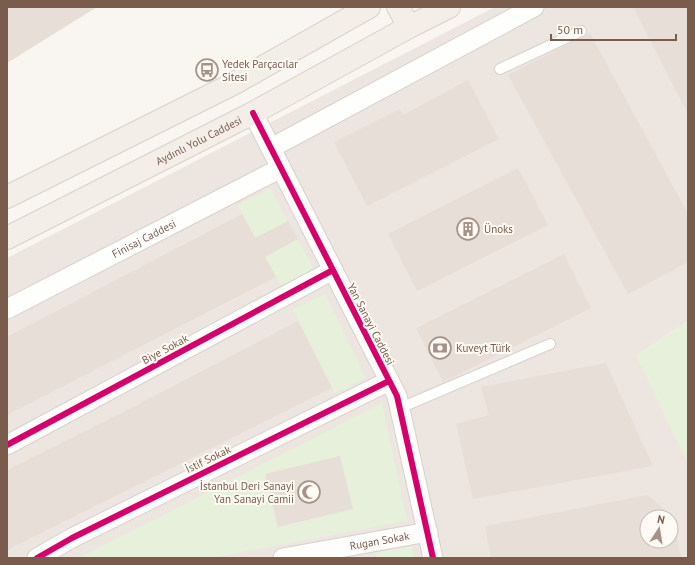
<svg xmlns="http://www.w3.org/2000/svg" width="695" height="565" viewBox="0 0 695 565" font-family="'PT Sans',sans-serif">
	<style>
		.industrial { fill: #ede5e0; fill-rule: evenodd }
		.green { fill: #e7f0db }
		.building { fill: #e6ded7; fill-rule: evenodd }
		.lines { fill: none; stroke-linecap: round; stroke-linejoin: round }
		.service-casing { stroke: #d7d1cb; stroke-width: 12 }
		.minor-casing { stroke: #d7d1cb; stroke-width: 21 }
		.primary-casing { stroke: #dad1cc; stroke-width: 24 }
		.service { stroke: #fefefd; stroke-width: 10 }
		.minor { stroke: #fefefd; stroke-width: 19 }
		.primary { stroke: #f3eee8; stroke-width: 22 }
		.cycleway-casing { stroke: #fffaf3; stroke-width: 8 }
		.cycleway { stroke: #d6006c; stroke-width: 6 }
		.labels { text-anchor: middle; stroke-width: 4; stroke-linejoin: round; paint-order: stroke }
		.poi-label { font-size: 11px; fill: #7a5c4d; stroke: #fffaf3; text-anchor: start }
		.street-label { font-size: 11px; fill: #7a5c4d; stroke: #fffaf3 }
	</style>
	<rect width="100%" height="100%" fill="#f9f5f0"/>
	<path class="industrial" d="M495,7H688V558H7V258ZM647,517H671V541H647Z"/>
	<path class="green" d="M270,188L314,269L281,286L238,205Z
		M325,294L366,378L335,393L293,309Z
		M688,320V464L636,355Z
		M382,403L407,521L210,558H79Z
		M412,546L414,558H377L376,553Z"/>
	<path class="building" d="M7,7H97L7,63Z
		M633,7H688V114Z
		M590,33L688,214V262L628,294L508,75Z
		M468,80L499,139L367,206L334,142L400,109L403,115Z
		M518,168L548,225L417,291L388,234Z
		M242,214L255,238L288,221L298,239L265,257L276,277L7,415V337Z
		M564,254L591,308L443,382L416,328Z
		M298,321L332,388L7,550V470L139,404Z
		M606,363L653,466L473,499L456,424L489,415L481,387Z
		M340,456L353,509L278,527L265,474Z
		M648,495L672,516L681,558H491L485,526ZM647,517H671V541H647Z"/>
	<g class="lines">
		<g class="service-casing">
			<path id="service" d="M500,69L581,31
				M400,408L550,344"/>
		</g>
		<g class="minor-casing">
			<g id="minor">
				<path d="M253,113L397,396L433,558"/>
				<path d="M271,148L534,7"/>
				<path id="s1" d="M7,309L281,168"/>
				<path d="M7,445L333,270"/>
				<path d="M37,558L72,538L389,381"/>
				<path id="s2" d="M283,558L428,532"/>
			</g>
		</g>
		<g class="primary-casing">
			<g id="primary">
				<path d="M398,7L409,27"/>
				<path d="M7,197L233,84L369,7"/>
				<path id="s3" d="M7,238L253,113L409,27L449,7"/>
			</g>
		</g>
		<use href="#service" class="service"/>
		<use href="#minor" class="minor"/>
		<use href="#primary" class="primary"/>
		<g class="cycleway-casing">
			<path id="cycleway" d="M253,113L397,396L433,558
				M7,445L333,270
				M37,558L72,538L389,381"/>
		</g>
		<use href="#cycleway" class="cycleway"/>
	</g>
	<defs>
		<g id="bus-ring" transform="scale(1.15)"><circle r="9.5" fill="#fffaf3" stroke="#a69286" stroke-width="1.5"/><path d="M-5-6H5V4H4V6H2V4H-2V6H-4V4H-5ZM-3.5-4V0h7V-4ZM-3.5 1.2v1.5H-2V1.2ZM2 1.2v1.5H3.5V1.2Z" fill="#a69286"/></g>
		<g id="building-ring" transform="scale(1.15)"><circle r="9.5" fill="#fffaf3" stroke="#a69286" stroke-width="1.5"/><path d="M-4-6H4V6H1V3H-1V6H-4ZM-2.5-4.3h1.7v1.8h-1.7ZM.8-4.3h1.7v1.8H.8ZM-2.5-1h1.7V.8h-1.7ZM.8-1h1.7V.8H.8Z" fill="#a69286"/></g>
		<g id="bank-ring" transform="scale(1.15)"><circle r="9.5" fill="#fffaf3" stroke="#a69286" stroke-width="1.5"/><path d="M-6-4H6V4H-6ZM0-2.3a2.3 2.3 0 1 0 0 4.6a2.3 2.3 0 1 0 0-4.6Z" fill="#a69286"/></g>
		<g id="mosque-ring" transform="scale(1.15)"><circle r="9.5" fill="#fffaf3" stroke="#a69286" stroke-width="1.5"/><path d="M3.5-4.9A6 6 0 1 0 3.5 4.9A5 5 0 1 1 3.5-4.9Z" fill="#a69286"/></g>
	</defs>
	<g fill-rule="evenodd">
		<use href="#bus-ring" x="207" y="70"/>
		<use href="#building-ring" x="468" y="229"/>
		<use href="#bank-ring" x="440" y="348"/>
		<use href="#mosque-ring" x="309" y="492"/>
	</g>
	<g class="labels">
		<g class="poi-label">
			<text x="222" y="68">Yedek Parçacılar<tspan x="222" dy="13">Sitesi</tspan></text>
			<text x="484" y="233">Ünoks</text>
			<text x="456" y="352">Kuveyt Türk</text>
			<text x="294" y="490" text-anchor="end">İstanbul Deri Sanayi<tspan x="294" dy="13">Yan Sanayi Camii</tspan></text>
		</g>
		<g class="street-label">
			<text dy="4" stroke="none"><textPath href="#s3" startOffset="215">Aydınlı Yolu Caddesi</textPath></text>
			<text dy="4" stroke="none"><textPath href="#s1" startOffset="154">Finisaj Caddesi</textPath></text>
			<text transform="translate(371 324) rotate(63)" y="4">Yan Sanayi Caddesi</text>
			<text transform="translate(165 349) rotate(-28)" y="4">Biye Sokak</text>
			<text transform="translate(208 459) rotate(-26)" y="4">İstif Sokak</text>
			<text dy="4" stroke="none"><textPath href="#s2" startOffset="98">Rugan Sokak</textPath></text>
		</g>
	</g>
	<rect width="695" height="565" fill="none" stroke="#7a5c4d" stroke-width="16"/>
	<g transform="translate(659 529) rotate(12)"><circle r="19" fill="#fffaf3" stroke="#cabbb1"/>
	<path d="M0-3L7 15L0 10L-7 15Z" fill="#a69286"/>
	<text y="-6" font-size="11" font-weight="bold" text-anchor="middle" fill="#7a5c4d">N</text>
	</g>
	<path d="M551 34v6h125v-6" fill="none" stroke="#7a5c4d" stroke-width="2"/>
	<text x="557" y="34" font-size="12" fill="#7a5c4d" stroke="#fffaf3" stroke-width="3" paint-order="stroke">50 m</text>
</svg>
